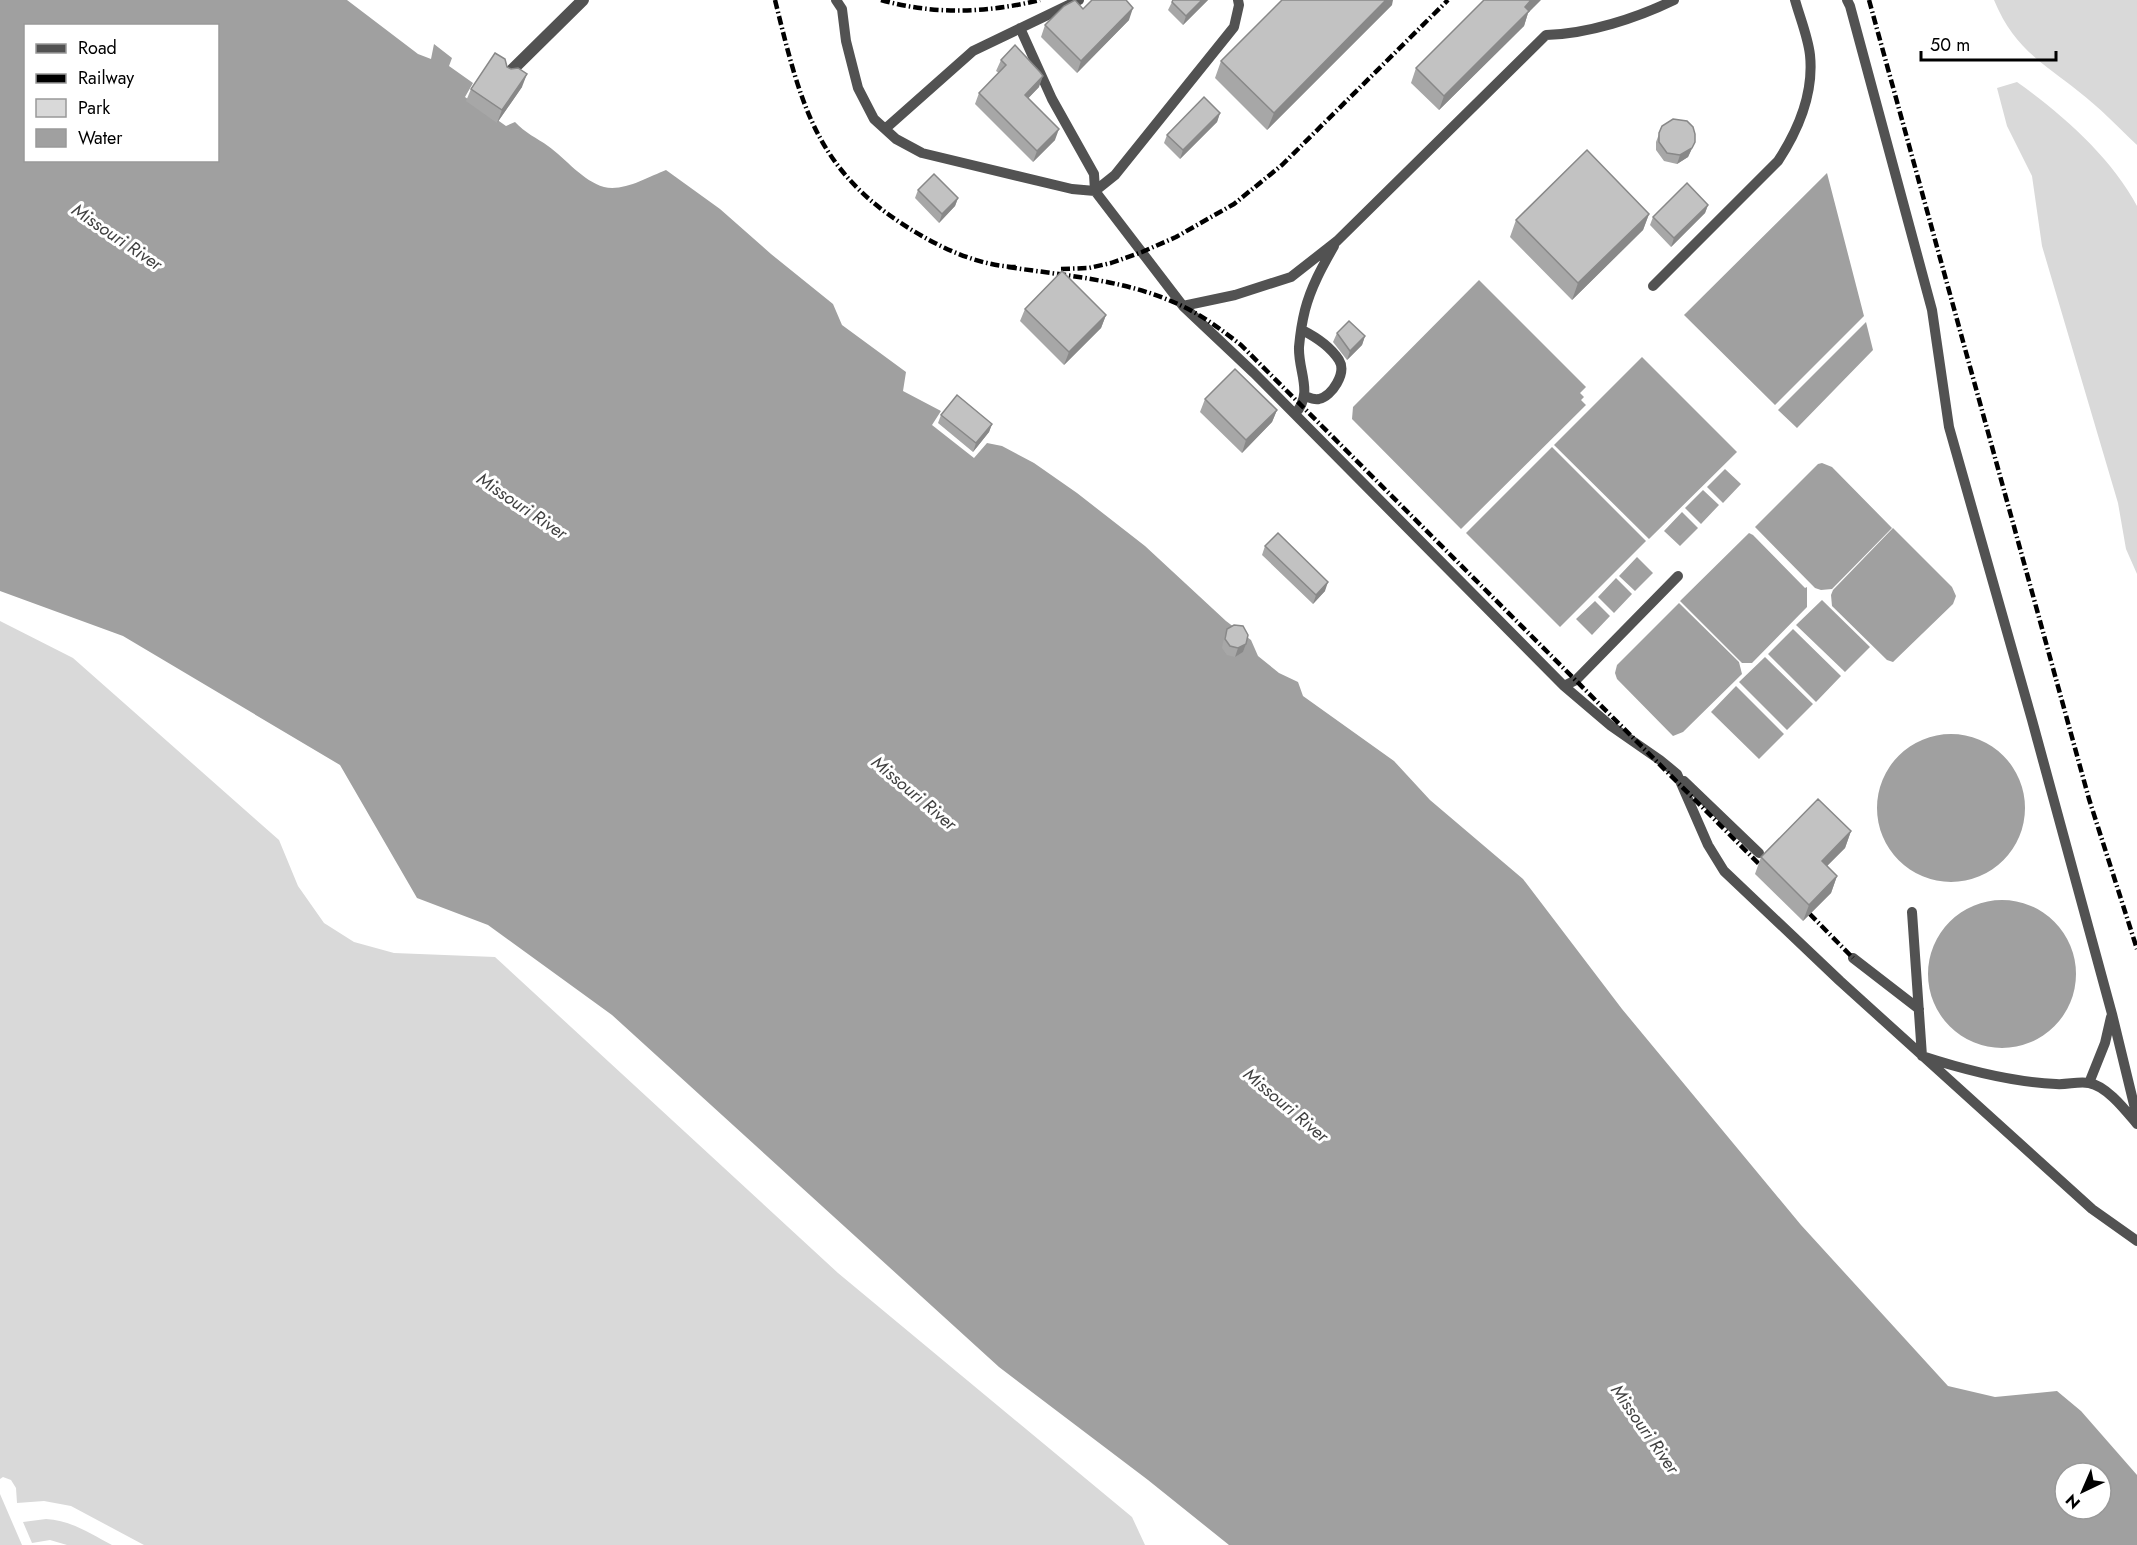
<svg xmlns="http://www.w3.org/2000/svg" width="2137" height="1545" viewBox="0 0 2137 1545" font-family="Jost,sans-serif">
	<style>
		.green { fill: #d9d9d9 }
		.water { fill: #a0a0a0; fill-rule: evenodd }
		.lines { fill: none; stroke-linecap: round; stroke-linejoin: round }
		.service { stroke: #525252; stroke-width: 10 }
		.minor { stroke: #525252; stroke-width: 12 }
		.rail { stroke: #000; stroke-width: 4.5; stroke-dasharray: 9 3 1.5 3; stroke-linecap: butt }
		.wall { fill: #a7a7a7 }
		.shaded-wall { fill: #888 }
		.building { fill: #c2c2c2; stroke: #888; stroke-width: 1.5 }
		.labels { text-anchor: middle; stroke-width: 6; stroke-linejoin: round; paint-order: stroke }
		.water-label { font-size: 18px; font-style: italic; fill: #414141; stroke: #fff }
	</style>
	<rect width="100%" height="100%" fill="#fff"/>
	<path class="green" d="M1994,0H2137V145C2118,127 2099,107 2078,91C2040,61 2014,48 1994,0Z
		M2017,82C2061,113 2112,158 2137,206V574L2126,549L2118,503L2042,246L2032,176L2007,126L1997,88Z
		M0,621L73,658L279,840L298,886L324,923L354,942L394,953L495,957L838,1273L1132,1517L1145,1545H144L71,1506L44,1501L17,1503L16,1488L11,1480L3,1477L0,1479Z
		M0,1494L22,1545H0Z
		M46,1519C70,1520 91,1534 112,1545H67L50,1540L32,1543L23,1522Z"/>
	<path class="water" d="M0,0H347L418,54L431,59L434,44L452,58L449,66L473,83L465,97L506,126L515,122C525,133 537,138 548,146C566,159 583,181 604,187C623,192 648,177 666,170L720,209L771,254L833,304L842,325L906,372L903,391L941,411L932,425L974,458L987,443L1002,446L1034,463L1077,493L1145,546L1226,621L1251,640L1258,656L1279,673L1298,682L1303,696L1394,761L1430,800L1523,879L1622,1009L1801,1225L1948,1386L1995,1397L2057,1391L2081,1411L2137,1475V1545H1229L1148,1480L999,1367L612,1015L488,925L417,898L340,765L123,636L0,591ZM26,26H218V160H26ZM2065,1473H2101V1509H2065Z
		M1827,173L1864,316L1775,405L1684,315Z
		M1479,280L1586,387L1580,393L1584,397L1581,400L1586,405L1461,529L1352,419L1353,407Z
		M1866,322L1873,350L1797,428L1778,410Z
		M1642,357L1737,452L1649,539L1554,445Z
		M1552,447L1646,541L1560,627L1466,533Z
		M1822,463L1832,467L1892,528L1832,589L1821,590L1815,588L1755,527L1818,464Z
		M1725,469L1741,484L1723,503L1707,487Z
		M1703,490L1719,505L1701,524L1685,508Z
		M1682,512L1698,528L1680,546L1664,531Z
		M1893,528L1952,587L1956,596L1953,604L1893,662L1887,660L1832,606L1831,595L1833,590Z
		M1749,533L1753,535L1805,588L1807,587V607L1752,663H1742L1680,601Z
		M1637,557L1653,573L1635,591L1619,576Z
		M1616,578L1632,594L1614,613L1598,597Z
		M1822,600L1870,647L1845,672L1796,625Z
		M1595,601L1610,616L1592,635L1576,619Z
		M1679,603L1739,662L1742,674L1683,732L1673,736L1617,679L1615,673L1617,665Z
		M1793,629L1841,676L1816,702L1768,654Z
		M1765,657L1813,704L1787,730L1739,682Z
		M1736,686L1784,734L1759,759L1711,712Z
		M1877 808a74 74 0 1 1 148 0a74 74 0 1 1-148 0Z
		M1928 974a74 74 0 1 1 148 0a74 74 0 1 1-148 0Z"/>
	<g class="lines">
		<path class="service" d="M836,0L842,9L846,41L858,88L874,119L896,139L922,153L1072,189L1095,191L1183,306L1254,373L1564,686L1611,726L1660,760L1677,774L1708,845L1724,871L1840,981L2092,1209L2137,1241
			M1847,0L1850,6L1932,310L1949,427L2032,720L2112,1014L2137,1117
			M1020,28L1052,99L1094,174L1095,191
			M885,129L973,51L1079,0
			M1095,191L1115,175L1234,27L1239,5L1238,0
			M1653,286L1778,161C1799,129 1814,94 1810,55C1808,37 1800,18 1795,0
			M1183,306L1235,295L1291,277L1337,241L1546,35C1588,34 1637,18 1674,0
			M1302,330C1316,337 1330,346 1339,360C1347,373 1332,396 1319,399C1314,400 1310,398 1305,396
			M1295,414C1314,393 1298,372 1299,347C1300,336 1302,322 1305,310C1311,287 1322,267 1334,246
			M1564,686L1576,680L1678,576
			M1684,781L1759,853
			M1912,912L1922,1056C1965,1070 2011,1082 2056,1084C2067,1085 2078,1081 2089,1083C2107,1086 2126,1111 2137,1124
			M1853,958L1919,1009
			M2089,1083L2105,1043L2111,1017"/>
		<path class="minor" d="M508,74L583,0"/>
		<path class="rail" d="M775,0C802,109 817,176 922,236C950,252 983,266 1016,267
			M881,0C934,15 987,13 1040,0
			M1869,0L2089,799L2137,949
			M1008,267C1067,276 1130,280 1184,307C1205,317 1223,331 1241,345L1770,875
			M1061,269L1089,268L1111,263L1142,252L1176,237L1234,204L1282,165L1448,0
			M1798,902L1853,958"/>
	</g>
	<path class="wall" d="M1208,0L1183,25L1168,10L1172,2Z
		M1392,5L1267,130L1215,78L1221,61Z
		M1083,9L1129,20L1077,73L1041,37L1045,25Z
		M1528,13L1524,26L1439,110L1411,83L1416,68Z
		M1001,60L1039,87L1028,98L1055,140L1033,162L975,104L979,93L999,73L996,71Z
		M507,67L522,87L497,123L466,101L471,89Z
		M1220,113L1217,122L1180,159L1164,143L1167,135Z
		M1662,126L1695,142L1688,157L1677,164L1664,161L1656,150V142Z
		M918,190L958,198L955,206L939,223L915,198Z
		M1708,205L1705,213L1671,247L1650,225L1653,217Z
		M1649,214L1643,230L1572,300L1510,237L1516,220Z
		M1025,309L1106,315L1101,328L1064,365L1020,321Z
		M1337,333L1365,336L1362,345L1347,360L1333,342Z
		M1205,399L1277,410L1272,422L1242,453L1200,412Z
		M941,415L992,424L989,432L973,452L938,423Z
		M1265,546L1325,591L1313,604L1262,555Z
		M1227,629L1246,644L1243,652L1235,657L1227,655L1222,648L1224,638Z
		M1851,831L1845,848L1827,866L1837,876L1831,893L1803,921L1755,874L1761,857Z"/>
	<path class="shaded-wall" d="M1202,0H1208L1183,25L1186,16Z
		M1386,0H1393L1392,5L1267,130L1274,113Z
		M1531,0H1541L1528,13L1524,26L1439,110L1444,96Z
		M1133,8L1129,20L1077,73L1081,61Z
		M527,74L522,87L497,123L502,110Z
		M1043,76L1039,87L1021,106L1025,95Z
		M1220,113L1217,122L1180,159L1183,150Z
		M1059,129L1055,140L1033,162L1037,151Z
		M1695,142L1688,157L1677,164L1680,155Z
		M958,198L955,206L939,223L942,214Z
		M1708,205L1705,213L1671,247L1674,238Z
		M1649,214L1643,230L1572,300L1578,283Z
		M1106,315L1101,328L1064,365L1069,352Z
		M1365,336L1362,345L1347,360L1350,351Z
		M1277,410L1272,422L1242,453L1246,440Z
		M992,424L989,432L973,452L976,443Z
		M1328,582L1325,591L1313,604L1316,595Z
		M1246,644L1243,652L1235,657L1238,648Z
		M1851,831L1845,848L1816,877L1822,861Z
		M1837,876L1831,893L1803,921L1809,905Z"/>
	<path class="building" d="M1075,0L1083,9L1092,0H1126L1133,8L1081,61L1045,25L1064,6Z
		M1173,0H1202L1186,16L1172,2Z
		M1282,0H1386L1274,113L1221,61Z
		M1484,0H1531L1525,7L1529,11L1444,96L1416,68Z
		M1015,45L1040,72L1043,76L1025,95L1059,129L1037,151L979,93L1006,65L1001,60Z
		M495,53L505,59L507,67L511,69L518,68L527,74L502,110L471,89Z
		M1204,97L1220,113L1183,150L1167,135Z
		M1673,119L1687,121L1693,127L1695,134V142L1692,148L1680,155L1667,153L1659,142V133L1662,126Z
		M1587,150L1649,214L1578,283L1516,220Z
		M934,174L958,198L942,214L918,190Z
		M1687,183L1708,205L1674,238L1653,217Z
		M1062,271L1106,315L1069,352L1025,309Z
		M1349,321L1365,336L1350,351L1337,333Z
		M1235,369L1277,410L1246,440L1205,399Z
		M957,395L992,424L976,443L941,415Z
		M1278,533L1328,582L1316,595L1265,546Z
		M1234,625L1243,626L1248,635L1246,644L1238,648L1230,646L1225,639L1227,629Z
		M1818,799L1851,831L1822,861L1837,876L1809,905L1761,857Z"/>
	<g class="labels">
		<g class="water-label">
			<text transform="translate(117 237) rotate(34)" y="6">Missouri River</text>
			<text transform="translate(522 506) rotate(34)" y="6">Missouri River</text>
			<text transform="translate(914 793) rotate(40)" y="6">Missouri River</text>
			<text transform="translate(1286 1105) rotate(40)" y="6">Missouri River</text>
			<text transform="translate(1645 1429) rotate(55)" y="6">Missouri River</text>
		</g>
	</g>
	<rect x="24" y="24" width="195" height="138" fill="#ffffff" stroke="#999999" stroke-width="1.5"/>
	<rect x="36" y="44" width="30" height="9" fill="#525252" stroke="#999999" stroke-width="1.5"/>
	<text x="78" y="54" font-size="18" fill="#000000">Road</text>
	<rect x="36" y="74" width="30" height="9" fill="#000000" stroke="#999999" stroke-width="1.5"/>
	<text x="78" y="84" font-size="18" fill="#000000">Railway</text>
	<rect x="36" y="99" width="30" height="18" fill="#d9d9d9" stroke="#999999" stroke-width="1.5"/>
	<text x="78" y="114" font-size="18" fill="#000000">Park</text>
	<rect x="36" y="129" width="30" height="18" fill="#a0a0a0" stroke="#999999" stroke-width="1.5"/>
	<text x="78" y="144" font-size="18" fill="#000000">Water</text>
	<g transform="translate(2083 1491) rotate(224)"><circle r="28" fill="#ffffff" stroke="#999999" stroke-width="1.5"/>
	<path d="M0-4.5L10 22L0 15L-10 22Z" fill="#000000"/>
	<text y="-9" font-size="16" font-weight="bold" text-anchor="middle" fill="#000000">N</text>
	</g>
	<path d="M1921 51v9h135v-9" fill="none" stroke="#000000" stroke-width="3"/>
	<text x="1930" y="51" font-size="18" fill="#000000" stroke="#ffffff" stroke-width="4.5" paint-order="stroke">50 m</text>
</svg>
